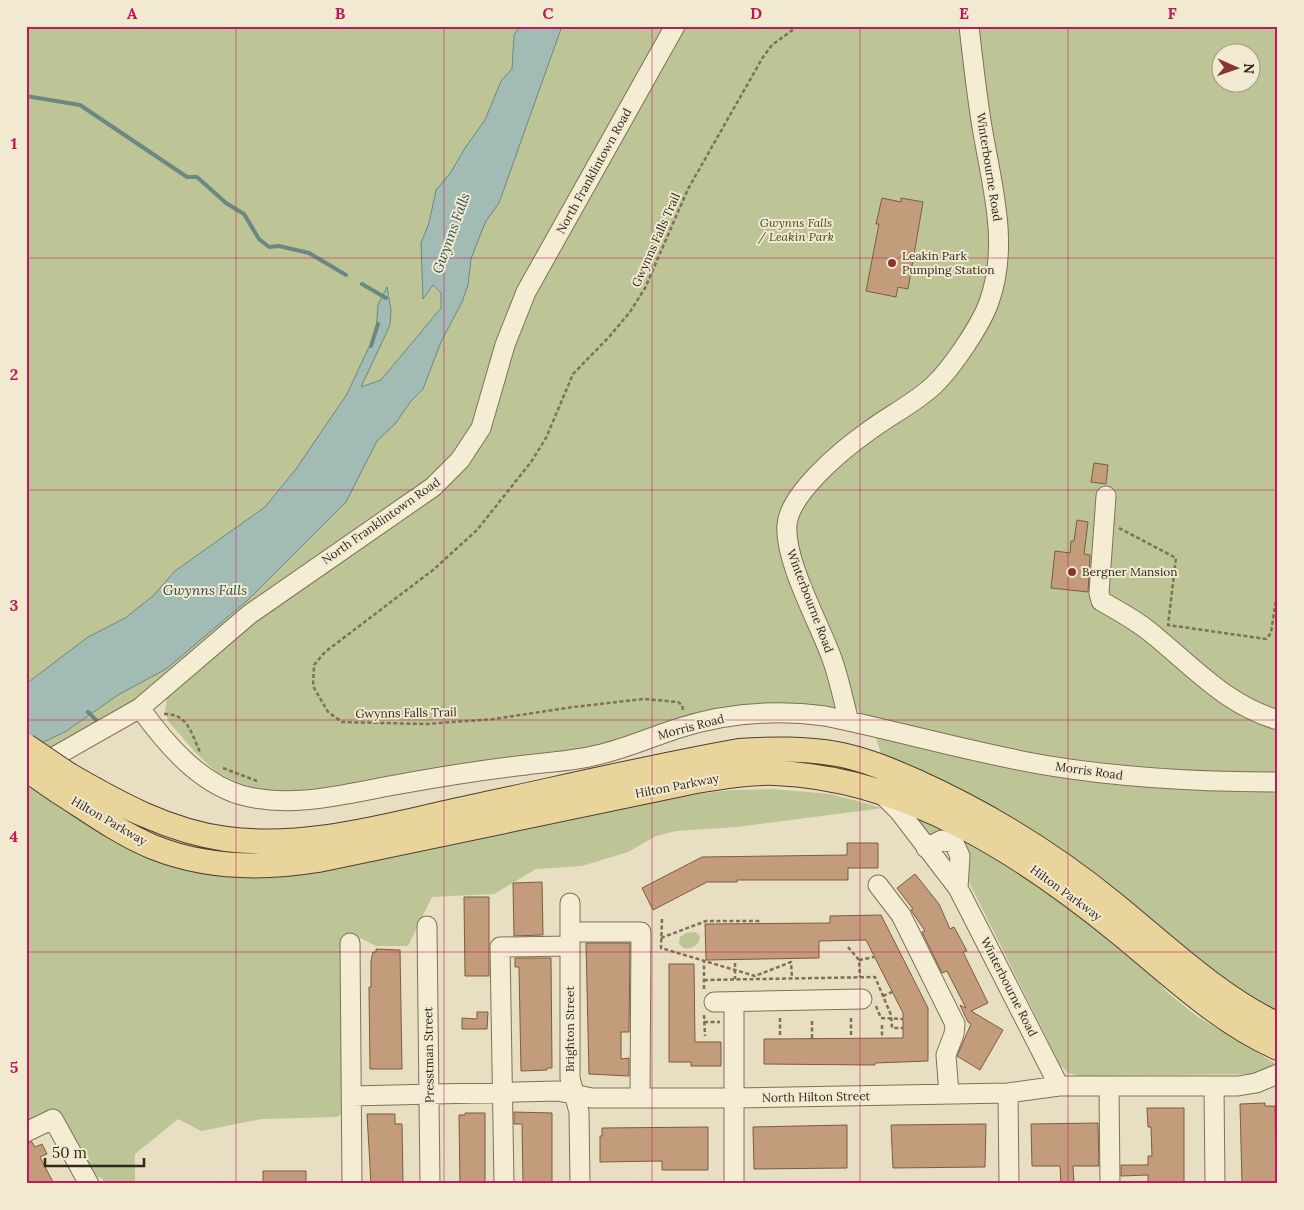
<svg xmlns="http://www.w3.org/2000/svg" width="1304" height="1210" viewBox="0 0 1304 1210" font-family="Lora,serif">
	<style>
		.green { fill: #bdc596; fill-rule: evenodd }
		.water { fill: #a3bbb5; stroke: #6c8882 }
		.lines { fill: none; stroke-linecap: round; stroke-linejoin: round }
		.stream { stroke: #6c8882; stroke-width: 4 }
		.building { fill: #c39c7b; stroke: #7c5c43 }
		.minor-casing { stroke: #80705a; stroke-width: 21 }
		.major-casing { stroke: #4e3e2f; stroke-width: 26 }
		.path { stroke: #80705a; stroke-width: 2.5; stroke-dasharray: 4 2.5; stroke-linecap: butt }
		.minor { stroke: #f4ecd3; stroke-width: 19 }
		.major { stroke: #e9d49c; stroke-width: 24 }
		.major-bridge-casing { stroke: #4e3e2f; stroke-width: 26; stroke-linecap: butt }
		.major-bridge { stroke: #e9d49c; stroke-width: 24 }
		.grid { fill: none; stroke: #c2185b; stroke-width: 1; stroke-opacity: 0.55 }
		.poi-dot { fill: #883431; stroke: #f1e9d0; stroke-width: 2 }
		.labels { text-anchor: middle; stroke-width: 4; stroke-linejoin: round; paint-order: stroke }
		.street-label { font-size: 12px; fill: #31281d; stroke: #f1e9d0 }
		.park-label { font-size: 12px; font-style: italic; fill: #404b26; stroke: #f1e9d0 }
		.poi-label { font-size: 12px; fill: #31281d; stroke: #f1e9d0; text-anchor: start }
		.water-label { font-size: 14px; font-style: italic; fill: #2e4f4f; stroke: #f1e9d0 }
		.neatline { fill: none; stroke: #c2185b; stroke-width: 2 }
		.grid-label { font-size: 16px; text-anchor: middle; font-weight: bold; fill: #c2185b }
	</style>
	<rect width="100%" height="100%" fill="#e8dec1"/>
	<path class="green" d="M26,26H668L520,298L481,417L462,450L430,484L132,704L53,752L26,732Z
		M681,26H967L996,217L989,290L945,367L783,516L831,671L836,707L767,705L589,749L315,792L278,793L249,788L216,772L194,751L169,722L165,713L167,697L240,630L472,454L531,298Z
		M974,26H1278V1015L882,757L869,716L860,713L854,705L823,613L796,551L791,528L797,511L854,447L953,376L999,299ZM1222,52H1252V82H1222Z
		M26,781L198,868L650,799L733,790L774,789L831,794L883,808L737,827L676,831L656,836L628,852L582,866L536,869L494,894L432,897L408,946H376L350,933L344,941L349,1109L337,1117L261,1119L201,1131L178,1119L135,1154V1184H104L103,1179L93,1175L62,1117L26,1125Z
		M911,812L996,853L1136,957L1167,992L1198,1017L1276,1064L1271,1070L1260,1074L1079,1076L1068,1073L1060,1065L966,876L968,852L928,838Z
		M695,932L700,936C700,945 692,950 683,948L679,943L680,937L686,933Z"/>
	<path class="water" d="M520,26H562L499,203L486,221L479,238L471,259L468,285L462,302L441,342L423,389L411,401L395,424L377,441L346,502L249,599L166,669L118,695L65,732L26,750V684L88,637L125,618L153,596L175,571L265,507L296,469L347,394L376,332L378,305L387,287L391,310L390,325L361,387L381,380L441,308V293L433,285L423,299L421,243L429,223L436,190L451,172L465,148L485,120L501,81L512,69L514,35Z"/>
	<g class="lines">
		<path class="stream" d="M26,96L80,105L187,177H197L226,203L244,214L259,239L269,247L279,246L309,253L346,275
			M362,284L386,298
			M371,346L378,324
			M88,712L97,721"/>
	</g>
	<path class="building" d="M882,198L901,202V198L923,202L908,289L898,287L896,297L866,291L879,224H876Z
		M1094,463L1108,465L1106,484L1091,482Z
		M1077,520L1088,522L1084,554L1090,555L1088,592L1051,588L1055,551L1070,553L1071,541H1074Z
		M847,843H878V868H848V880H737V882H707L653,910L642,888L702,857L847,855Z
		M915,874L939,904L950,929L954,927L967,951L963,952L988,1003L971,1011L1003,1030L980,1070L957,1056L971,1024L968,1022L960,1005L966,1008L947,971L942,973L922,932L925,931L911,910L913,909L897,888Z
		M542,882L543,935L514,936L513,883Z
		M464,897H489V976H465Z
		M881,915L928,1008V1061L875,1063V1065L764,1064V1039L903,1038V1013L866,940L819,941V958L706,960L705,924L830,923V916Z
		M586,943H630L629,1032H621V1059L629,1058V1076L589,1074Z
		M376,949L400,950L402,1069H370L369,987H371V961L373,952H376Z
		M515,958H551L552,1068H547V1070L521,1071L519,967H515Z
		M669,964H694L695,1042H721V1066H691V1062H669Z
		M477,1012H488L487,1029H462V1018L477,1019Z
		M1265,1103V1106H1275L1276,1184H1242L1240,1104Z
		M1147,1108H1184V1184H1148V1175L1121,1176V1165H1148V1156H1152L1151,1127H1148Z
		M514,1112L552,1113V1184H523L522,1124H514Z
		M465,1113H485V1184H460L459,1115H465Z
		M367,1114H395V1124H402L403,1184H371Z
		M1098,1123L1099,1166H1073L1074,1183H1061L1060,1166H1032L1031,1124Z
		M986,1124L985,1167L893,1168L891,1125Z
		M847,1125V1168L754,1169L753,1127Z
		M708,1127V1170H662V1161L600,1162V1136H602V1128Z
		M32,1142L35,1147L42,1144L47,1154L40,1157L54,1184H26V1143Z
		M263,1171H306V1184H263Z"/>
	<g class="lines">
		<g class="minor-casing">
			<path id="minor" d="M1106,496L1099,593L1101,601C1119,611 1139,622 1155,636C1195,669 1227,705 1278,720
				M140,708C165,743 198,782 241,795C291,809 345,794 395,785C438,777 482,770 526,765C549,762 574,761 597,755C624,749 649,738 676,729C725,713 774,709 825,716C898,731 970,752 1044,765C1121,778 1199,782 1278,782
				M849,721C843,700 839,677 831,656C818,621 784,560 787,525C789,494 842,450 866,433C888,416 914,404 934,385C952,368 981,325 989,302C1009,247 993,189 983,133C977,98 973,62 969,26
				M38,766L140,708L250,614L433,487L460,460L481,428L505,345L526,292L675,26
				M882,794L899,811L958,888L1059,1086
				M926,848L942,840L954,843L960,856L958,888
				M878,885L901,915L955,1024L954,1034L946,1055L949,1094
				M570,903V1078L579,1112L580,1184
				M427,926L430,1184
				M570,932H641L640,1098
				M350,943L352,1184
				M714,1002L862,999
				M734,1002V1184
				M1109,1086L1110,1184
				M1214,1087L1215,1184
				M1008,1093L1009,1184
				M351,1096L558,1091L592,1098H734L1008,1093L1059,1086H1238L1256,1083L1278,1074
				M26,1132L53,1119L89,1184
				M504,1184L500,947L570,946"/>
		</g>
		<g class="major-casing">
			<path id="major" d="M69,775C119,804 168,831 226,839C303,849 378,828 454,811C549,791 643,768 739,751C772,749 804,748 837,754C864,759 890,770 915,781C986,813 1054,855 1114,904C1167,947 1216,995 1278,1025
				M58,791C88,810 119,833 153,847C205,868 263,869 318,860L696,781C722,777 749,772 775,773C907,778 1023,854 1122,935C1172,976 1218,1021 1278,1048"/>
		</g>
		<path class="path" d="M1119,528L1176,558L1168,625L1266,639L1271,633L1278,585
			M683,710L682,705L678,702L644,699L573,707L494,719L426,724L342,722L328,712L313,686L314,665L325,652L433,570L477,530L531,462L546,438L573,374L609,337L630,312L645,288L688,189L763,57L772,45L798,26
			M164,714C188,713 192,735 200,752
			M223,768L257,781
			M662,919L661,948L755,976L791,962L792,978
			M661,938L706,921H760
			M848,947L859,960L860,977
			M859,960L874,957
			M735,963V979
			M704,980L875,977L891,1015L892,1028H903
			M704,989V962
			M883,996L892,992
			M876,1006L881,1018L903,1019
			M704,1015L705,1036
			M780,1018V1036
			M851,1018V1036
			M704,1022H720
			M882,1025V1038
			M812,1038V1019"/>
		<use href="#minor" class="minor"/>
		<use href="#major" class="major"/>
		<g class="major-bridge-casing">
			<path id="major-bridge" d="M26,746L69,775
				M26,769L58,791"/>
		</g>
		<use href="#major-bridge" class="major-bridge"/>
	</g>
	<path class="grid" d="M236,26V1184M444,26V1184M652,26V1184M860,26V1184M1068,26V1184M26,258H1278M26,490H1278M26,720H1278M26,952H1278"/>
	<g class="poi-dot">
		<circle cx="892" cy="263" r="5"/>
		<circle cx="1072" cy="572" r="5"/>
	</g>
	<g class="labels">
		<g class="street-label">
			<text transform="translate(989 167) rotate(81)" y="4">Winterbourne Road</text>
			<text transform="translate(594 171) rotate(-61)" y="4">North Franklintown Road</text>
			<text transform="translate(656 240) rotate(-66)" y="4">Gwynns Falls Trail</text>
			<text transform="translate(381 521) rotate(-35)" y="4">North Franklintown Road</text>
			<text transform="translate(810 601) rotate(69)" y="4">Winterbourne Road</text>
			<text transform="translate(406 713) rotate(-1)" y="4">Gwynns Falls Trail</text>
			<text transform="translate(691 727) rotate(-15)" y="4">Morris Road</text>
			<text transform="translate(1089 771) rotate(8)" y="4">Morris Road</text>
			<text transform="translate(677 786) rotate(-11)" y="4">Hilton Parkway</text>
			<text transform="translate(109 821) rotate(30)" y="4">Hilton Parkway</text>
			<text transform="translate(1066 893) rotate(36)" y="4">Hilton Parkway</text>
			<text transform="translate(1009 987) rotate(63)" y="4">Winterbourne Road</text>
			<text transform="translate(570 1029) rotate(-90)" y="4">Brighton Street</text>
			<text transform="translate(429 1055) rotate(-91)" y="4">Presstman Street</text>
			<text transform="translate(816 1097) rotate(-1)" y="4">North Hilton Street</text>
		</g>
		<g class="park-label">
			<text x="796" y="227">Gwynns Falls<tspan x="796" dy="14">/ Leakin Park</tspan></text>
		</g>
		<g class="poi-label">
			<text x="902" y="260">Leakin Park<tspan x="902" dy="14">Pumping Station</tspan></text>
			<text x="1082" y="576">Bergner Mansion</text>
		</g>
		<g class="water-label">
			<text transform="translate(451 233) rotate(-70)" y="5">Gwynns Falls</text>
			<text x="205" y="595">Gwynns Falls</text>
		</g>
	</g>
	<rect width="1304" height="1210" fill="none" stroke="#f1e9d0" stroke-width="55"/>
	<g transform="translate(1236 68) rotate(92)"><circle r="24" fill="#f1e9d0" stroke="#a49c88"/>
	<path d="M0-4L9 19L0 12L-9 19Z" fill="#883431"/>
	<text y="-8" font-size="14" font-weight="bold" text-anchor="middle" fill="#31281d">N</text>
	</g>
	<path d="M45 1158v8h99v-8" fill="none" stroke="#31281d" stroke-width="2.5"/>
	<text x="52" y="1158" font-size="15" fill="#31281d" stroke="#f1e9d0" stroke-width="4" paint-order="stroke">50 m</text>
	<rect x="28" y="28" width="1248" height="1154" class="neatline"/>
	<g class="grid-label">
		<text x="132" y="19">A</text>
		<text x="340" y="19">B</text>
		<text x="548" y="19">C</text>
		<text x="756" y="19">D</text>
		<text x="964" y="19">E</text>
		<text x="1172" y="19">F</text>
		<text x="14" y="149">1</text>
		<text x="14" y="380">2</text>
		<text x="14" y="611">3</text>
		<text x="14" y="842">4</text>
		<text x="14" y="1073">5</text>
	</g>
</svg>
